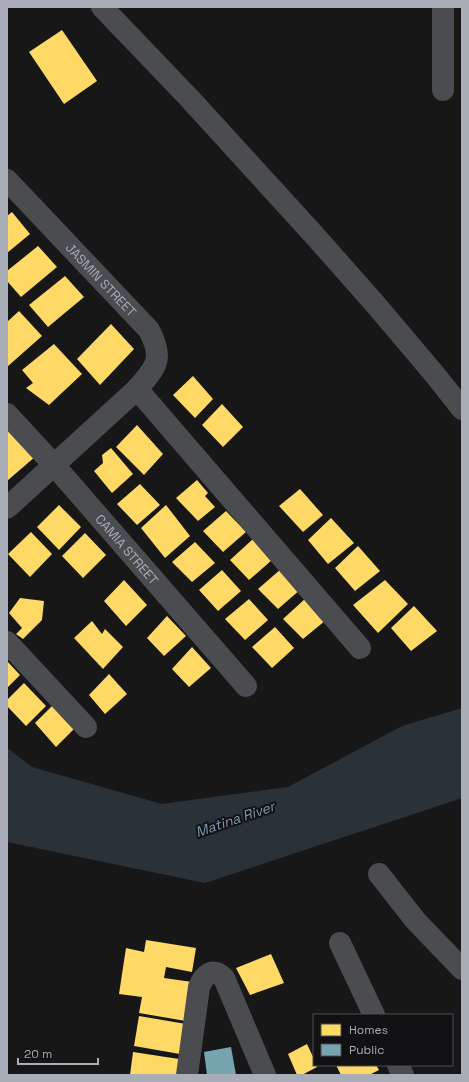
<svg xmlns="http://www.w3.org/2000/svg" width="469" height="1082" viewBox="0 0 469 1082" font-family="'Space Grotesk',sans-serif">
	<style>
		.water { fill: #2a3239 }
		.homes { fill: #ffd966 }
		.public { fill: #76a5af }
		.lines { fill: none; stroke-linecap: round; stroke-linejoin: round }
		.minor { stroke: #4b4c50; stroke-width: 22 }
		.labels { text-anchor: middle; stroke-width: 4; stroke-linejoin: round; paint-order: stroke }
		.street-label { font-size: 13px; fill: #a8adb8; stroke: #111113 }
		.water-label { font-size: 14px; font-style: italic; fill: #7f9bb3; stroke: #111113 }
	</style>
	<rect width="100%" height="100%" fill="#171717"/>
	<path class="water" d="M462,708V798L205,883L7,842V748L32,767L162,804L288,787L402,726Z"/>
	<path class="homes" d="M62,30L97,81L64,104L29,52Z
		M12,212L30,234L7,253V216Z
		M38,246L57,267L21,297L7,281V271Z
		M65,276L84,297L48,327L29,305Z
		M19,311L42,336L7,367V322Z
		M111,324L134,349L100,385L77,359Z
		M54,344L82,374L49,405L26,388L33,383L22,370Z
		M193,376L213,399L195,418L173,395Z
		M222,404L243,427L223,447L202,425Z
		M7,424L36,456L7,481Z
		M137,425L163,454L144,475L116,447Z
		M111,448L133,474L112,493L94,471L103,463L102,455Z
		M197,480L208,493L205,496L215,507L198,521L176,498Z
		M140,484L160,505L137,525L117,504Z
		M300,489L323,515L303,532L279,506Z
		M59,505L81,527L59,550L37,527Z
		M166,505L190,536L165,558L141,528Z
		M226,511L246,532L223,552L203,531Z
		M331,518L354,543L328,564L308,540Z
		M31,532L52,554L30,577L8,554Z
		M85,533L106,555L83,578L62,556Z
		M253,539L272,560L249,580L230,560Z
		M195,542L215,563L192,582L172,562Z
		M358,546L380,571L355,591L335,568Z
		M281,569L301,589L278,609L258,589Z
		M222,570L241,591L218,611L199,590Z
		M124,580L147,605L126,626L104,601Z
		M385,580L408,604L378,633L353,605Z
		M20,598L44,601L42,620L23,639L16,634L22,628L9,613Z
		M306,598L326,620L303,639L283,619Z
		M249,599L268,620L245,640L225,619Z
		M414,606L437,631L411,651L391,628Z
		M167,616L186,636L164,656L147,638Z
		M92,621L102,634L105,629L123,647L103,669L74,638Z
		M275,627L294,648L272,668L252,647Z
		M192,647L211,668L189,687L172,669Z
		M7,661L20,675L7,688Z
		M109,674L127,694L105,714L89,695Z
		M24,683L46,706L26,726L7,706V700Z
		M55,703L76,727L56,747L35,723Z
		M146,940L196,948L192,972L166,967L164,978L192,982L186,1021L139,1013L142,997L119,994L126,948L144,952Z
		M271,954L284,983L250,995L236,968Z
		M139,1016L186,1024L180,1054L134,1046Z
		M307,1044L314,1059V1065H317V1067L302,1075H297L288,1054Z
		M133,1052L179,1059L177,1075H130Z
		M336,1065H376L379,1070L369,1075H341Z"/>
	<path class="public" d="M231,1047L236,1075H207L204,1052Z"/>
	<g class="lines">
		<g class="minor">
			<path d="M102,7L191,100L315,236L376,305L436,376L462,409"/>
			<path d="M443,7V90"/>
			<path id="s1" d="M7,180L149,330C164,359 157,366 137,389L7,508"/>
			<path d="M137,389L360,648"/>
			<path id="s2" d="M7,414L54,465L246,686"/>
			<path d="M7,642L86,727"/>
			<path d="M379,874L415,920L462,969"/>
			<path d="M340,943L374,1015"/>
			<path d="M398,1065L403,1075"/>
			<path d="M187,1075L199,987C204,975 212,967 224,978L265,1075"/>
		</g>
	</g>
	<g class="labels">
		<g class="street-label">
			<text dy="5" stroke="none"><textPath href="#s1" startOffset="137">JASMIN STREET</textPath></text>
			<text dy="5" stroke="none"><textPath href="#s2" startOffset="181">CAMIA STREET</textPath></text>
		</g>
		<g class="water-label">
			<text transform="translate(235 819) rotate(-19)" y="5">Matina River</text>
		</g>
	</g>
	<rect width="469" height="1082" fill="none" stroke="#a8adb8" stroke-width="16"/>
	<rect x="313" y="1014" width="140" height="52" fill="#111113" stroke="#4d4f55"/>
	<rect x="321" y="1024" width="20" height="12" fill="#ffd966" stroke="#4d4f55"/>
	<text x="349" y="1034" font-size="12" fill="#a8adb8">Homes</text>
	<rect x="321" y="1044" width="20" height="12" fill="#76a5af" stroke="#4d4f55"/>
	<text x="349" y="1054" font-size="12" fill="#a8adb8">Public</text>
	<path d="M18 1058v6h80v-6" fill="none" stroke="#a8adb8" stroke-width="2"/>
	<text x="24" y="1058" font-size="12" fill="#a8adb8" stroke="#111113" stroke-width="3" paint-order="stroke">20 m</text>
</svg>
